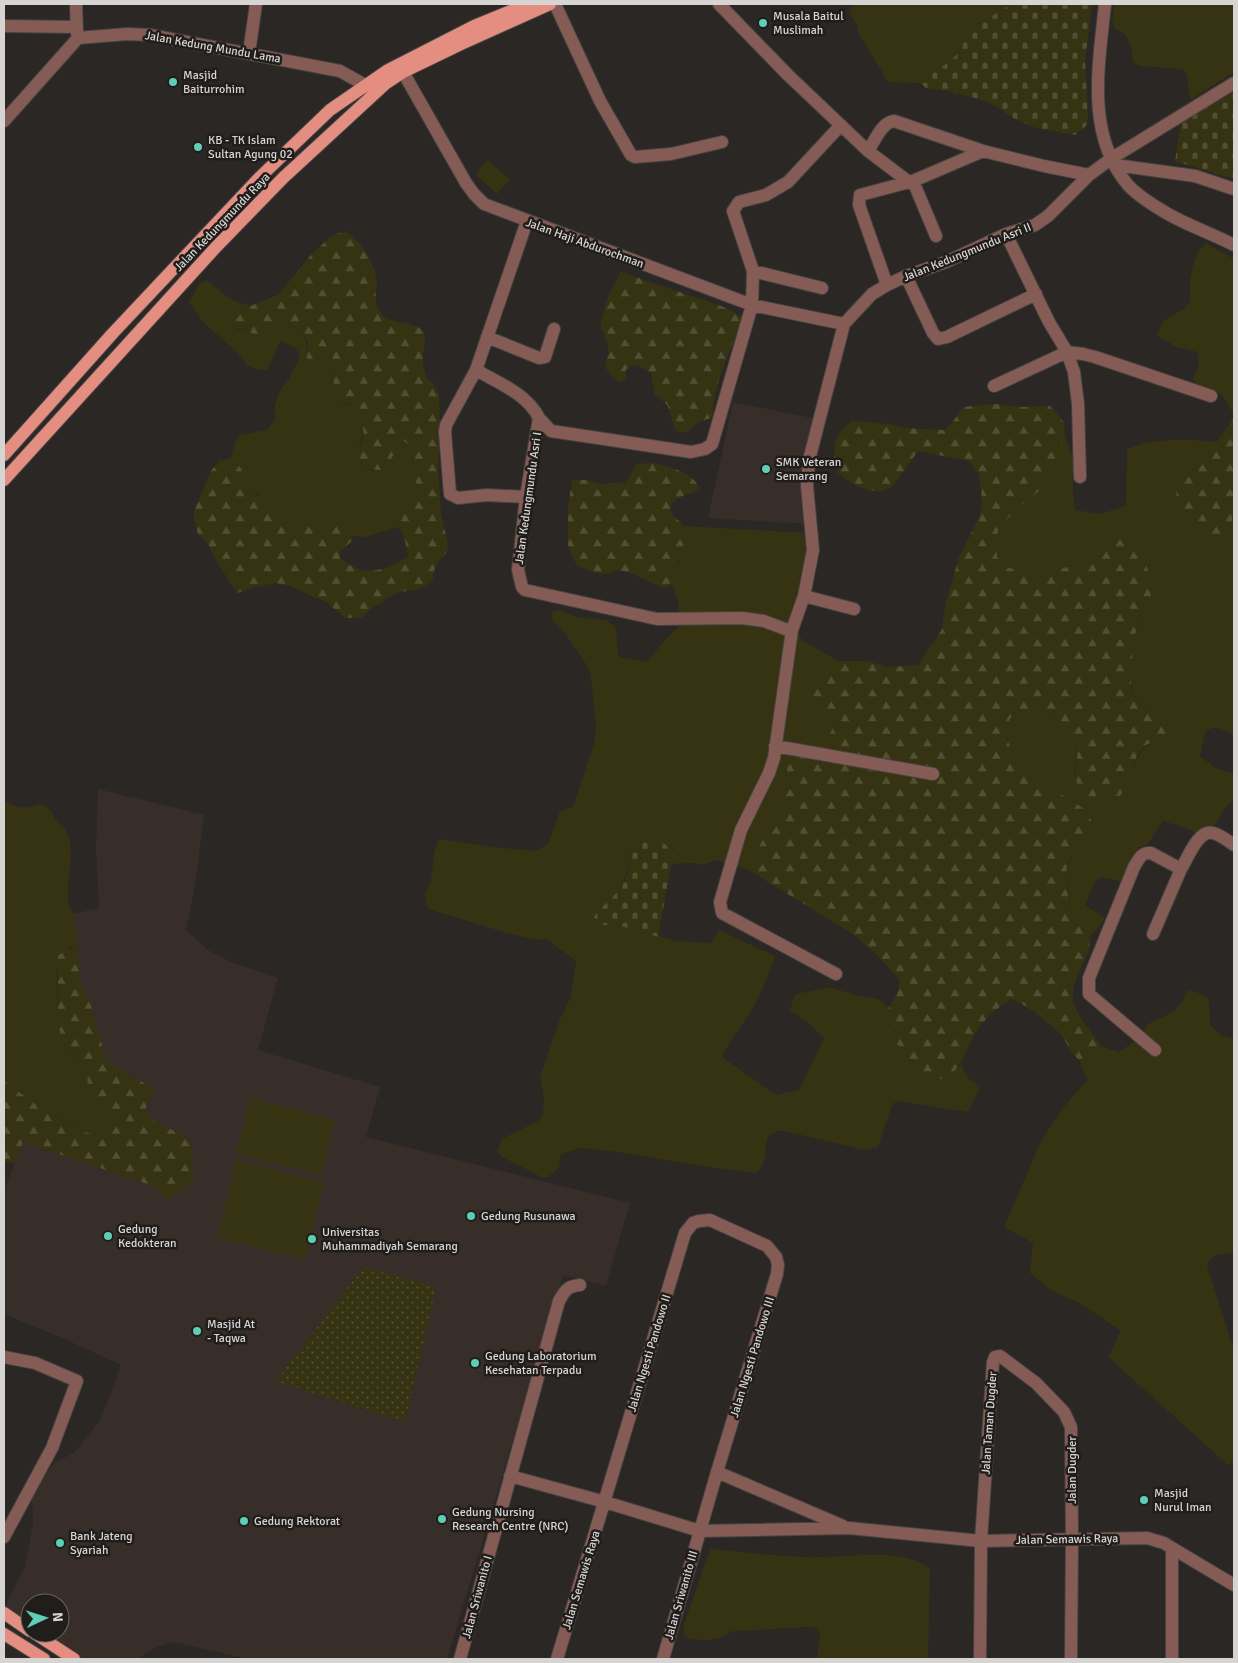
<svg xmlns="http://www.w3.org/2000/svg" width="1238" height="1663" viewBox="0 0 1238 1663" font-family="Signika,sans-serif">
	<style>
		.built { fill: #372e29 }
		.grass { fill: #363312 }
		.forest { fill: url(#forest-firs) }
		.cemetery { fill: url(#cemetery-stones) }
		.park { fill: url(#park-dots) }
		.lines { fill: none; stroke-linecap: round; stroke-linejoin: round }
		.minor-casing { stroke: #464341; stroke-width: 14 }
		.major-casing { stroke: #464341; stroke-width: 14 }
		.minor { stroke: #855c55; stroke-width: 12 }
		.major { stroke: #e38e80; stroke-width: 12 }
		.poi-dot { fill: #5eceb7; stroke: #201d1b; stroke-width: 2 }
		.labels { text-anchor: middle; stroke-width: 5; stroke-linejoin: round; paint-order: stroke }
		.poi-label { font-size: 12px; fill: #d7d5d4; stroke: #201d1b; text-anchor: start }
		.street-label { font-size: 12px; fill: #d7d5d4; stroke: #201d1b }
	</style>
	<defs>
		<pattern id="forest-firs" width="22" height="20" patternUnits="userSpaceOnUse" patternTransform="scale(1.25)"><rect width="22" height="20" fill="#363312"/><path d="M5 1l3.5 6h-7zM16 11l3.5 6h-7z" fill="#525034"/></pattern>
		<pattern id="cemetery-stones" width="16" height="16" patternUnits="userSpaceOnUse" patternTransform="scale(1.25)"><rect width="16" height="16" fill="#363312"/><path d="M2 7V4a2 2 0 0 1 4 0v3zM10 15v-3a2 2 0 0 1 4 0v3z" fill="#525034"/></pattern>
		<pattern id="park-dots" width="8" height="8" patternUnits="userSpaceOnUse" patternTransform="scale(1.25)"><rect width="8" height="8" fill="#363312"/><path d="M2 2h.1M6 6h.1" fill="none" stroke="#525034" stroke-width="1.8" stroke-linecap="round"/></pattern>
	</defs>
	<rect width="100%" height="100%" fill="#2a2725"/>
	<path class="built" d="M733,402L817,419L809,524L708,518Z
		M98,789L204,815L196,880L186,930L208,950L231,962L278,978L258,1050L380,1087L366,1137L630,1203L606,1286L563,1275L447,1659H248L174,1642L156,1647L139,1659H71L34,1633H60V1603H30V1630L4,1609L25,1567L33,1524L32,1496L54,1463L75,1452L101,1419L121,1365L60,1337L4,1314V1191L23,1142L156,1187L190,1139L153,1120L145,1110L153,1088L106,1060L92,1008L81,983L73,914L99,908L96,848Z"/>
	<path class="grass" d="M854,4H1012L972,28C962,37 965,45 959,52C950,63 935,71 923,77L920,83H917L888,82L858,32L857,25L849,13Z
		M1115,4H1234V72L1190,100L1187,75L1183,69L1139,66L1133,62L1131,48L1126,35L1114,28L1112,21Z
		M488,160L510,180L497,194L475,174Z
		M1206,243L1234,259V415L1223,396L1211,388L1197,385L1193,378L1199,365L1197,352L1176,347L1157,335L1163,321L1185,308L1190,302V280L1193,266L1198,252Z
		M206,280L232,300L250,306L234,320L236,329L250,332L256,336L285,322L302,331L307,345L308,378C314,367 317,355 331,355L335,361L334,383L342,403C347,404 353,404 357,408C366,417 364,441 357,450C360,462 362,467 374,471L394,449L398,443L404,441L410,446L418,497C409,506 398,513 399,527L365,537L353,536L350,529L336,524L322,527C314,520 304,520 295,526L286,522L260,495L247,488L241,468L230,459L236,440L239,435L267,430L275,420V405L279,392L288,380L300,357C298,347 289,345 280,341L267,371L256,369L246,364L238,353L202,321L189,302L200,283Z
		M1065,436L1073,459V492L1075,510L1100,514L1126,506L1127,450C1149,437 1192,439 1217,442L1199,466L1176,486L1233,493L1234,492V734C1223,730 1215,724 1205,732L1200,756L1217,769L1234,773V798L1223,811L1216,824L1196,833L1186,828L1163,821L1147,845C1131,846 1128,870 1124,882L1101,877L1095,882L1085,905L1105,918L1100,926L1090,936L1083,924L1071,913L1067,880V866L1074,853L1081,806C1058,793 1003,758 1006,728C1007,723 1011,718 1013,714C1031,711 1046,713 1062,723C1065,725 1069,727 1071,730C1079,743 1077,759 1074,773L1132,771C1140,748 1147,743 1169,734L1167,721C1156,715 1139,707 1134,694C1127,677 1134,634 1140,617C1141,612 1146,608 1149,604L1113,531L1107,545L1099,556L1046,574L1020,571L1007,567L997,557L996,542L999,528L1019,507L1042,489L1055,462Z
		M684,526L808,533L807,553L790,623L803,641L838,661L814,678L810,708L823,717L836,720L825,744L787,762L786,793L781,806L747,869L717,860L702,865L693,863L671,864L673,854L631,848C628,868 625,885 611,900C605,906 599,909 594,917L596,924L624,927L676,941L711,943L719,930L775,956C768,976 761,995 750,1013C740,1028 730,1041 722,1057L776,1095L799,1090L824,1038L813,1027L790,1010L795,994L830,987L854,995L878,999L889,1007L885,1023L894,1042L905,1051L917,1079H944L961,1064L968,1078L980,1087L968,1112L897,1101L892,1105L878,1147L865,1150L784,1131C754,1130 775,1159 756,1173L722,1169L618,1152L581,1148L561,1154L559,1168L548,1177H541L502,1157L497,1152L502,1139L538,1121L543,1115L544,1099L540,1077L560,1019L571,997L576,961L548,940L533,939L504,932L428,909L425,895L431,880L434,852L439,839L493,847L536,851L548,844L560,811L573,807L594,743L596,728L592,687L590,672L583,659L566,635L552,619V612L559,610L577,617L606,620L615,626C618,637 616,646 619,657L647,662C657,650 666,637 679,627V605L672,583L675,566L680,560L684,537L682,530Z
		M4,801C19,808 22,810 39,804C51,808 50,811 57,821C60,825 65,827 67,832C77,855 64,881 69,905C70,908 73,911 73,915C76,925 76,936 77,946L69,948L57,969L58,1026L71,1052L80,1063L88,1077L89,1093L110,1112V1126L99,1136L85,1132L62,1117L48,1113L4,1081Z
		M1188,990L1203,994L1209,999L1210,1025L1222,1036L1234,1039V1252C1222,1255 1213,1252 1207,1265L1234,1351V1462L1228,1465L1108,1357L1121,1331L1080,1303L1052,1291L1030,1273L1033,1243L1004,1227L1042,1139L1063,1108L1087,1080L1079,1060L1091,1055L1101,1046L1119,1052L1138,1039L1148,1024L1173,1012L1182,1002Z
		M250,1098L335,1120L321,1175L236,1154Z
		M236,1160L324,1182L305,1259L218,1238Z
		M711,1549C743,1552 775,1556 807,1557C841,1559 902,1545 930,1569L928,1659H817L820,1633L814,1627H807L737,1631C730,1631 728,1634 722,1637C713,1641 699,1640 690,1639L684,1634L683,1627L703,1569Z"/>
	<path class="forest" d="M345,231C362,241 374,262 377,282C378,286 377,285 376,289C375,296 376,306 380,312C389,326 413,320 422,330C430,340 421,350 423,360C423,366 425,373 427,379L433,383L439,394L440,425L438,469L441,514L448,544L447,552L438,562L435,568L432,582L418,589L396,593L371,609L361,618H345L325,601L311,596L291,586L275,583L260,586L237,593L219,565L208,544L198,534L194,520V512L210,472L220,460L230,459L241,468L247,488L266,500L286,522L295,526C305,519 313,519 322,527L336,524L350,529L353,536L351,542L340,551V558C363,578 384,572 408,556L405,540L399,527L398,519L402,512L418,497L410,446L404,441L398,443L388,468C372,473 359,468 357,450C359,448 361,446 362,444C365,435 363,413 356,407C350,401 341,405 336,397C329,385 340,369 331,355C317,355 314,368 308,378L302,380L300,372C307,360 313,345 303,333C299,328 290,325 285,322C276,327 272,335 263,340L250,332L230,326L234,320L250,306L278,295L310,256L331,236Z
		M621,272L727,308L742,317C733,348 712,384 713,417L699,422L688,431L681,433L675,430L668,406L655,394L651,373L638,366L631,365L626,370V377L621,383L614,379L605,367C610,348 609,343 600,326L608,297Z
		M994,404L1021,407L1050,406L1064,422L1065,436L1051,476L1042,489L1019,507L999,528L996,542L997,557L1007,567L1020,571L1046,574L1099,556L1107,545L1113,531C1121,538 1140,554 1145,563C1150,572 1153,595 1149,604C1147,609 1141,612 1140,616C1134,632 1127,681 1134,696C1140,708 1156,715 1167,721L1169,734L1144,746L1136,758L1128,784L1120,796L1088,798C1065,773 1081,770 1076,744C1071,716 1037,710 1013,714C1011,718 1007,723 1006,728C1003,755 1047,784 1067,798C1074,803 1086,807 1090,817C1097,838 1070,849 1067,867C1065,882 1069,899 1071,913C1078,919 1089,928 1090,937C1093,955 1070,976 1073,1000C1074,1012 1094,1035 1101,1046L1091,1055L1079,1060C1071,1053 1068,1044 1061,1035C1051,1023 1025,1004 1011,999C999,1007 987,1016 979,1028C958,1057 964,1086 917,1079L905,1051L894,1042L885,1023L889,1007L897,995L900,980L875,953L851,933L747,869L781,806L786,793L787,762L797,752L812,750L825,744L836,721L823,717L810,708L814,678L838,661H866L888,667L918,665L942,629L946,602L959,557L980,516L982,502L981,488L978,473L969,461L918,451L892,487L879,492L864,489L850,482L838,473L834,459L835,443L841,430L852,421L889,424L904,428L946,430L964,407Z
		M1234,418V492L1232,524L1223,535L1207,534L1195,526L1177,501L1176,486L1199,466Z
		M653,463C669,467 695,472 700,490C689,495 677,495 670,506L671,513L684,526L682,530L684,537L683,552L675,566L672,583L666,588C648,584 635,571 617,570C606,579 589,570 577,566L568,546V509L572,480H587L602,484L625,483L637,464Z
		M77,946L81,983L92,1008L106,1060L154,1089L145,1110L153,1120L190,1139L194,1177L188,1187L167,1200L156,1187L23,1142L15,1163L4,1161V1081L48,1113L61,1117L85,1132L99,1136L110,1126V1112L89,1093L87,1077L80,1063L63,1040L58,1026V955Z"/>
	<path class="cemetery" d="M1012,4H1092L1085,61L1088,119L1086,126L1075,135L1036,128L1015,119L995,106L983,100L947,91L926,88L920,83L923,77C935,71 950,63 959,52C965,45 962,37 972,28Z
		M1234,89V179L1175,161L1181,123L1198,109Z
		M639,836C653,837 666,841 673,854L658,937L624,927L596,924L594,917C604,902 619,896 626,877C631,863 627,847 639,836Z"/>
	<path class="park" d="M363,1267L436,1287L405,1422L276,1381Z"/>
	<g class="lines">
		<g class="minor-casing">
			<path id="minor" d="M76,4L77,34
				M555,4L600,101L631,155L635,157L671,154L722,142
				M719,4L788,75L868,151L909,182
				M1105,4C1099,64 1085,134 1128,185C1137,195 1156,207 1168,214C1189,226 1213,234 1234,245
				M4,26L77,27
				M78,38L127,34L150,35L340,71L365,85L372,93
				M249,53L256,4
				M399,65L466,183L474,194L484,204L752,305L844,324
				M4,121L78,38
				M868,151C875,141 881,123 894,121L983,151L1044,166L1089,175
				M1115,165L1195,176L1234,189
				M913,181L936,236
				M527,221L476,370C499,383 527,394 539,418L526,497L518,570L522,587L525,590L657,619L742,618L764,621L785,629L792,630
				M1006,234L1049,322L1067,352L1083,354L1095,357L1211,396
				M753,271L822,288
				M906,276L933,333L938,339L947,337L1036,294
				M887,285L859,205L860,195L913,181L983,151
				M844,324L872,294L887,285L906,276L946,262L1006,234L1035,225L1048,216L1089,175L1112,158L1234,83
				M487,337L539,358L545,357L554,329
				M476,370L446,425L445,432L450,494L458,498L487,495L526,497
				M994,386L1067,352L1074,372L1078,404L1080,477
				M539,418L551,431L691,452L705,449L712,444L752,305L753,271L733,211L739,202L766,195L788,182L841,125
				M804,596L854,609
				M775,746L933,774
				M1153,934L1181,869
				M836,974L722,913L720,902L741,830L769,773L774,758L792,630L804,596L813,550L807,486L809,460L844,324
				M1155,1050L1089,994V978L1134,867C1139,859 1141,852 1151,853L1181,869C1188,858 1198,829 1213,833C1221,835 1228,841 1234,845
				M4,1357L35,1363L77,1381L52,1448L4,1537
				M717,1472L843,1526
				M510,1476L605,1502L700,1531L849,1528L981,1541L1147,1538L1164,1543L1172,1548V1659
				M1172,1548L1234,1585
				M460,1659L559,1301C565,1290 568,1286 580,1285
				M557,1659L685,1233L693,1223L699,1221L710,1220L767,1246L776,1257L778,1265L777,1274L717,1472L663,1659
				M980,1659L981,1541L993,1362L995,1357L1000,1356L1036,1383L1064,1412L1071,1427L1072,1539L1071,1659"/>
		</g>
		<g class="major-casing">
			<path id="major" d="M4,455L113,333L193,248L259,178L330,110L388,70L474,26L528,4
				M4,480L216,247L283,178L385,84L403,72L461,44L550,4
				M4,1613L30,1631
				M34,1633L74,1659
				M4,1634L44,1659"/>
		</g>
		<use href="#minor" class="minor"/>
		<use href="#major" class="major"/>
	</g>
	<g class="poi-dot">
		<circle cx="763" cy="23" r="5"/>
		<circle cx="173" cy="82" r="5"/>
		<circle cx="198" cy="147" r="5"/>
		<circle cx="766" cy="469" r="5"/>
		<circle cx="471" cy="1216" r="5"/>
		<circle cx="108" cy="1236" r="5"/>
		<circle cx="312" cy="1239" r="5"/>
		<circle cx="197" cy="1331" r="5"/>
		<circle cx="475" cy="1363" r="5"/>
		<circle cx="1144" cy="1500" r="5"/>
		<circle cx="442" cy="1519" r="5"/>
		<circle cx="244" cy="1521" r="5"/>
		<circle cx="60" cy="1543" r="5"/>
	</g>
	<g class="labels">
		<g class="poi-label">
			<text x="773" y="20">Musala Baitul<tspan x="773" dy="14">Muslimah</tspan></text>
			<text x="183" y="79">Masjid<tspan x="183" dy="14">Baiturrohim</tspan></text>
			<text x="208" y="144">KB - TK Islam<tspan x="208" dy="14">Sultan Agung 02</tspan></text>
			<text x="776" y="466">SMK Veteran<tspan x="776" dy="14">Semarang</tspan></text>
			<text x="481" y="1220">Gedung Rusunawa</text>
			<text x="118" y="1233">Gedung<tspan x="118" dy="14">Kedokteran</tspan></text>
			<text x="322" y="1236">Universitas<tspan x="322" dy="14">Muhammadiyah Semarang</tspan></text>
			<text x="207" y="1328">Masjid At<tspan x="207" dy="14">- Taqwa</tspan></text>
			<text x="485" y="1360">Gedung Laboratorium<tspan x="485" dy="14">Kesehatan Terpadu</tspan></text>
			<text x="1154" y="1497">Masjid<tspan x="1154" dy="14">Nurul Iman</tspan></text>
			<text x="452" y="1516">Gedung Nursing<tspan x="452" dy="14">Research Centre (NRC)</tspan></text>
			<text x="254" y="1525">Gedung Rektorat</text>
			<text x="70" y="1540">Bank Jateng<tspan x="70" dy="14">Syariah</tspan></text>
		</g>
		<g class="street-label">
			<text transform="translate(213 47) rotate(10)" y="4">Jalan Kedung Mundu Lama</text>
			<text transform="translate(222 222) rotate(-46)" y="4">Jalan Kedungmundu Raya</text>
			<text transform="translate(585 243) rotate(20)" y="4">Jalan Haji Abdurochman</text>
			<text transform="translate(967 252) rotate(-22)" y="4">Jalan Kedungmundu Asri II</text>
			<text transform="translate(528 498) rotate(-82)" y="4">Jalan Kedungmundu Asri I</text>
			<text transform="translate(649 1353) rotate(-73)" y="4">Jalan Ngesti Pandowo II</text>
			<text transform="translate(752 1357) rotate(-73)" y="4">Jalan Ngesti Pandowo III</text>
			<text transform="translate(989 1423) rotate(-86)" y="4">Jalan Taman Dugder</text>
			<text transform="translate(1072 1470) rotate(-90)" y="4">Jalan Dugder</text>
			<text transform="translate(1067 1539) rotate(-1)" y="4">Jalan Semawis Raya</text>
			<text transform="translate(581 1580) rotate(-73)" y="4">Jalan Semawis Raya</text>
			<text transform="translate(681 1595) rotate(-74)" y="4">Jalan Sriwanito III</text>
			<text transform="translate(477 1597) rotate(-75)" y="4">Jalan Sriwanito I</text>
		</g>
	</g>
	<rect width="1238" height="1663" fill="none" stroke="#d7d5d4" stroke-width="10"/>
	<g transform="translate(45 1618) rotate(86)"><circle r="24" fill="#201d1b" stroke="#696765"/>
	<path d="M0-4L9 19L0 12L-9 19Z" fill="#5eceb7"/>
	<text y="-8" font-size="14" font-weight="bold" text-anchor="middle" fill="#d7d5d4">N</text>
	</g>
</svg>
